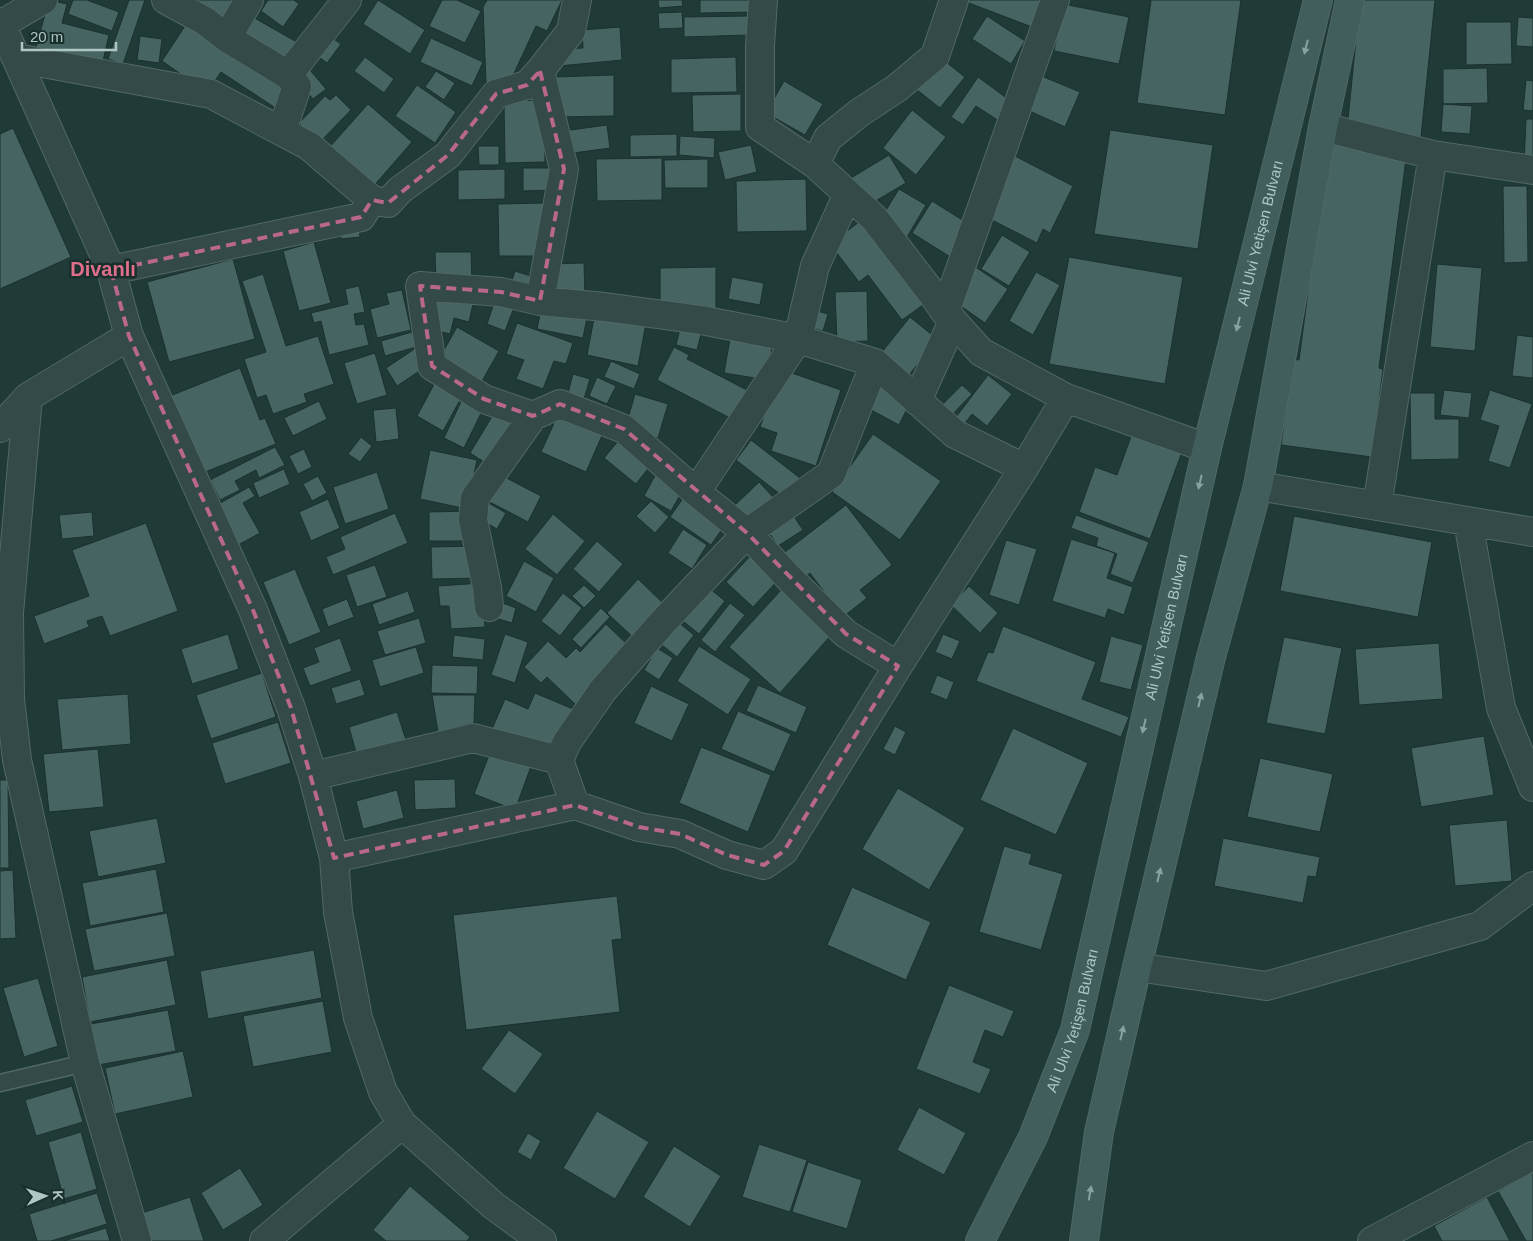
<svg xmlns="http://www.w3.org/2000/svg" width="1533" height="1241" viewBox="0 0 1533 1241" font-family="Arial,sans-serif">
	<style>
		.building { fill: #466461; stroke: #1b312f }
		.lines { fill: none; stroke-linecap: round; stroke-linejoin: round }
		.service-casing { stroke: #516866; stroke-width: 19 }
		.minor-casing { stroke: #516866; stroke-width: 30 }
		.secondary-casing { stroke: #516866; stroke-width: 30 }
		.service { stroke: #344a48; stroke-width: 16 }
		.minor { stroke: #344a48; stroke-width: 28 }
		.secondary { stroke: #415d5c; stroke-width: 28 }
		.oneway { fill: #88a2a0 }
		.marked { fill: none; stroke: #b9678b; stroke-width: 4; stroke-dasharray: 10 6; stroke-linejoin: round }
		.labels { text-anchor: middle; stroke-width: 5; stroke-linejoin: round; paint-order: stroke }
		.street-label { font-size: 15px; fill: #aec7c5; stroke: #192f2c }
		.district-label { font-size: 20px; font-weight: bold; fill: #df708c; stroke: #192f2c }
	</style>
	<rect width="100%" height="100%" fill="#203a37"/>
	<path class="building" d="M49,0L67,4L62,23L109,35L102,65L36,47Z
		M73,0H87L119,12L112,31L68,14Z
		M129,0H145L123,64L108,59Z
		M198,0H247L230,30L193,9Z
		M268,0H294L299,4L283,27L261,11Z
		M378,0L425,30L410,54L363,24Z
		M442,0H457L481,11L465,43L429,26Z
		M487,0H562L547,31L536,26L509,84L486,83L483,7Z
		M658,0H682L683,6L659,8Z
		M700,0H757V12L700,13Z
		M961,0H1042L1032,27Z
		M1151,0H1241L1225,115L1137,103Z
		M1360,0H1435L1421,137L1347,129Z
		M1063,4L1129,17L1119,64L1054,51Z
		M244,12L302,45L289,68L231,35Z
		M682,12L683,28L659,29L658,13Z
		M748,16V35L684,37V17Z
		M987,16L1025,41L1011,64L972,39Z
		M191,17L293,86L277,109L221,72L207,92L162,61Z
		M1518,17L1533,18V47L1516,46Z
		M1466,22H1511L1512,64L1466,65Z
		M620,27L622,60L559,66L558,49L583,48L582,30Z
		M325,33L341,44L327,63L312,52Z
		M140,36L162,39L159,63L137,60Z
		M431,38L483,62L472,86L420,62Z
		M937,55L965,77L940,108L912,86Z
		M365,57L394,79L384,93L354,71Z
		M736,57L737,92L671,93V59Z
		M305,64L326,89L313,99L293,75Z
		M1487,68L1488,103L1443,104V69Z
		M436,71L455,83L444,100L425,87Z
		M614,75V116L555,117L554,77Z
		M1039,75L1080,92L1065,127L1025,109Z
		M978,77L1012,102L999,121L976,106L963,125L951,117Z
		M1526,80L1533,81V111L1523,110Z
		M784,81L823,104L805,135L766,113Z
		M417,85L456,112L435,143L395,116Z
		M741,94V131L693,132L692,95Z
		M336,95L351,110L319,143L299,123L325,96L330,100Z
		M544,100L545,162L505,163L504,101Z
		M368,104L412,142L371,189L327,150Z
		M1443,104L1472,106L1470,134L1441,132Z
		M912,110L946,137L916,175L883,148Z
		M1526,119H1533V164H1524Z
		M607,125L610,148L566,154L563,131Z
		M13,128L71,257L0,289V134Z
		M1110,130L1213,145L1198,249L1094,234Z
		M677,134V156L630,157V135Z
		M680,136L715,138L714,158L679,155Z
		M1328,141L1407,151L1379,368L1383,369L1372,457L1281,445L1293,359L1299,360Z
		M751,145L757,172L725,180L718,152Z
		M478,146H499V165H479Z
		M889,155L906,183L867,206L851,178Z
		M1013,155L1073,186L1050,233L1043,229L1037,243L982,215Z
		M662,158V200L597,201L596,159Z
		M708,159V188H665L664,160Z
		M523,168H554V190L523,191Z
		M505,169V199L458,200V170Z
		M806,179L807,231L737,232L736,181Z
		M1503,186H1527L1528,262L1504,263Z
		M899,189L926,205L907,237L880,220Z
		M932,201L972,226L952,258L912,233Z
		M546,203V256H499L498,204Z
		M867,216L930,300L902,320L868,275L859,282L830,244Z
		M359,227L360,237L341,239L340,229Z
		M1002,235L1030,252L1009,286L981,269Z
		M314,242L331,303L299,311L283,251Z
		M435,252H471L472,282L436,283Z
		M1069,257L1183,277L1165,384L1049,364Z
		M233,259L255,339L169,362L147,282Z
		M584,263L585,296L551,297L550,264Z
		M1437,264L1482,268L1475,351L1430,347Z
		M974,266L1008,289L985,323L952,300Z
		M716,267V312L660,313V268Z
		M515,271L540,279L533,298L509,290Z
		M1036,272L1060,285L1033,335L1009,321Z
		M263,274L286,346L318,336L334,384L304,394L307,402L273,414L266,395L257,398L244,359L266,352L242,281Z
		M732,277L764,283L760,305L728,299Z
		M359,286L365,312L354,314L356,325L364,324L369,345L329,355L321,321L314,323L311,313L348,304L345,289Z
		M402,290L411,330L377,338L370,309L389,304L386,293Z
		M439,291L474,300L469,322L454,318L450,334L430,329Z
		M867,291L868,341L837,342L835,292Z
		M496,297L515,305L505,331L487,324Z
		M542,305L588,313L583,338L537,329Z
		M810,309L828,314L823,331L805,326Z
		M595,313L646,323L638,366L587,355Z
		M910,317L937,339L906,379L878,357Z
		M517,323L573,343L566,364L554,361L543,389L516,379L524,360L506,354Z
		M681,325L702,330L697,350L676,345Z
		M457,327L499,351L481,383L439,359Z
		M412,332L416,347L385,356L381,341Z
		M1517,335L1533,337V378L1512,376Z
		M730,339L772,346L767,380L724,373Z
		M674,347L689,355L687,359L747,390L732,419L657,380Z
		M416,348L427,366L397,386L386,368Z
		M375,353L387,395L357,404L344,363Z
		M611,361L640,374L634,389L604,377Z
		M240,368L260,420L265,418L276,444L200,474L170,396Z
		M780,369L841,390L816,466L771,451L777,433L760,427Z
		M573,374L590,379L583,402L567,397Z
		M988,375L1012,394L987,426L972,414L962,427L953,421Z
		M438,377L465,391L443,431L417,416Z
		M597,377L616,386L607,404L589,396Z
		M873,379L912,399L899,425L860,404Z
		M962,385L972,394L947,420L937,410Z
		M1444,390L1472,393L1469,418L1440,415Z
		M1490,390L1532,404L1510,468L1488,461L1499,426L1480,420Z
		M466,391L487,401L464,448L444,438Z
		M1410,393H1435V419H1459V459L1411,460Z
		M635,394L668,404L658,438L625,429Z
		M319,401L327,419L293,436L284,418Z
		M499,405L521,419L492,467L470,453Z
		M396,408L399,439L376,442L373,410Z
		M560,410L604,431L586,472L541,452Z
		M873,434L941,481L900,540L832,492Z
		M1132,434L1182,452L1150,539L1079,512L1095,467L1117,475Z
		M361,437L372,446L360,462L348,454Z
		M619,440L650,466L636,484L604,458Z
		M751,440L800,478L785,498L736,460Z
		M275,447L285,465L259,478L256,470L235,481L240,490L220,500L210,480Z
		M304,449L312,467L298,474L289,456Z
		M430,450L477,460L467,509L420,499Z
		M284,469L290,484L259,498L253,483Z
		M658,470L685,486L671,511L644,496Z
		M377,472L389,509L345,524L333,487Z
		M495,472L541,496L528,522L482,498Z
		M318,476L327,493L312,501L303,484Z
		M759,482L775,499L746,526L731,509Z
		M249,487L255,496L243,503L260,533L238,545L217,505Z
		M686,494L727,522L711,545L670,517Z
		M328,499L340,528L311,541L299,512Z
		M485,501L506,513L497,529L476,517Z
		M651,501L669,517L655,533L636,516Z
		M846,505L892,565L860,590L867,598L843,617L810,573L800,581L781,555Z
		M470,511V541H429V512Z
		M92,512L94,536L62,539L59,515Z
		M791,512L803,530L778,546L766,528Z
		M395,513L408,543L333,575L326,557L345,549L340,537Z
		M553,514L585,541L557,575L525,549Z
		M1076,515L1149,542L1133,583L1110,574L1117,554L1096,546L1098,538L1071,528Z
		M1294,516L1432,542L1418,617L1280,591Z
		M146,523L178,611L110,636L102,616L87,621L89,627L44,644L34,616L89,596L72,550Z
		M683,529L707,545L692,569L668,553Z
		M1071,539L1115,553L1107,578L1133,587L1124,615L1108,609L1105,618L1052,601Z
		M1006,540L1037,549L1019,605L989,595Z
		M597,541L623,564L599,592L573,569Z
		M478,546L480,578L432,579L431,547Z
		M754,552L781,577L753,607L726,582Z
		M524,561L554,578L536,612L506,596Z
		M375,565L387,597L357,607L346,575Z
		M295,569L321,632L289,645L263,582Z
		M638,579L667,607L636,640L607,613Z
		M482,583L485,627L451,629L449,606H440L438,586Z
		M584,585L596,596L584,608L572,596Z
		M969,586L998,613L980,633L951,605Z
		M709,588L725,601L699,634L683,621Z
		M782,589L832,634L780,693L729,647Z
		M408,591L415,612L379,625L372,604Z
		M563,593L582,608L560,636L541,621Z
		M347,599L354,617L328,627L322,609Z
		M497,601L516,608L512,623L492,617Z
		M730,603L745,615L715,652L701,640Z
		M601,608L610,617L581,648L572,639Z
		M419,618L426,643L385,655L377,631Z
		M679,623L694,635L677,657L662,645Z
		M606,624L632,649L578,707L547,677L541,683L524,667L548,641L566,658L576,648L580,652Z
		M1003,626L1096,662L1082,699L1129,717L1121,737L976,681L988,652L993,653Z
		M228,634L239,669L192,684L181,649Z
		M505,634L528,642L515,683L491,675Z
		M943,634L960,641L952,659L935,652Z
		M454,635L485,639L483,660L452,657Z
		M1111,636L1143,645L1131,690L1099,682Z
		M1284,637L1342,648L1325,734L1266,723Z
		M340,638L352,671L310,686L303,668L319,662L314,648Z
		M1439,643L1443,699L1359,705L1355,649Z
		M699,646L751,679L728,715L677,681Z
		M416,647L424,673L380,687L372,660Z
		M657,648L673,658L659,680L644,670Z
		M432,665L478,666L477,694L431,693Z
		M262,673L276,717L211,739L196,695Z
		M937,675L954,682L947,700L930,693Z
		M360,679L365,695L336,704L331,688Z
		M758,685L807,707L796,733L746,711Z
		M651,686L689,704L672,741L634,723Z
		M535,693L573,709L553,756L492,729L505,699L528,709Z
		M128,694L131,744L62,750L57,699Z
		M432,695H475L474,723L438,732Z
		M738,711L791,734L774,772L721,749Z
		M397,712L406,740L357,756L349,727Z
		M278,722L291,763L225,784L212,743Z
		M895,726L906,732L895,755L883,749Z
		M1013,728L1088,763L1056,835L980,800Z
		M1484,736L1494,795L1421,807L1411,748Z
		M493,745L533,761L515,810L474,794Z
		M701,747L771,775L748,832L679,803Z
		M98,749L104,807L49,812L43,754Z
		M1260,758L1333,774L1320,832L1247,817Z
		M455,779L456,808L415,810L414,780Z
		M0,780H8L9,868H0Z
		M898,788L965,828L929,890L862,849Z
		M397,790L404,818L363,829L356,801Z
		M157,818L166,863L98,877L89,831Z
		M1507,820L1512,881L1455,886L1449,825Z
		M1223,838L1320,857L1316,877L1308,876L1303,903L1214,886Z
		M1004,846L1032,854L1029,864L1063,874L1041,950L979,932Z
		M156,869L164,912L90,926L82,883Z
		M13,870L16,938L0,939V871Z
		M852,887L931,922L906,980L827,945Z
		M617,896L622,939L612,940L620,1012L466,1030L453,915Z
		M167,913L175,956L94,971L85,929Z
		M314,950L322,998L208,1019L200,971Z
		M167,960L176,1005L90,1022L82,977Z
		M38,978L58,1046L24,1057L3,988Z
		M949,985L1014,1011L1003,1037L985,1030L973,1062L991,1069L980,1094L916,1069Z
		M323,1001L332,1052L253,1067L243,1016Z
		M168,1010L176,1051L98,1065L91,1024Z
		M509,1030L543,1054L515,1094L481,1069Z
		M183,1051L193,1097L115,1114L105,1068Z
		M72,1086L83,1122L36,1136L25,1100Z
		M919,1107L966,1133L944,1175L897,1150Z
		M597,1111L649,1142L615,1199L563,1168Z
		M81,1132L97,1189L64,1199L48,1142Z
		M528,1133L541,1141L531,1160L517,1152Z
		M759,1144L807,1160L790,1212L742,1197Z
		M674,1146L721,1176L690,1227L643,1197Z
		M808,1162L862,1180L847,1229L792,1212Z
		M240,1168L263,1205L223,1230L201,1193Z
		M1533,1172V1241H1526L1498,1191Z
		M410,1186L470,1237L467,1241H386L373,1230Z
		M97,1193L107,1224L51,1241H37L29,1214Z
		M190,1197L204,1241H148L139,1214Z
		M1487,1197L1510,1241H1442L1434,1226Z
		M106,1228L110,1241H64Z"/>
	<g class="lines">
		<g class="service-casing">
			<path id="service" d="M0,1083L85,1063"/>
		</g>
		<g class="minor-casing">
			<path id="minor" d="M166,0L205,21L227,38L288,75L297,86L282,131
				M763,0L760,46V127L815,164L874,218L934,296L945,312L981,352L1066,398L1207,448
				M0,22L111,270L129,336L253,610L291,708L313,776L334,858L338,912L358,1018L383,1092L402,1124L494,1206L542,1241
				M0,25L43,0
				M227,38L249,0
				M16,58L211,94L309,146L372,200
				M540,71L564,169L540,301
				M288,75L347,0
				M1323,127L1433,155L1533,170
				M815,164L828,138L859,113L897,88L935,56L954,0
				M111,270L361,217L372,200L388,203L400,190L448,155L496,94L527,85L540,71L571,31L577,0
				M945,312L1055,0
				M28,397L9,613L10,699L17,760L85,1063L137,1241
				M917,401L953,321
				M533,416L484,399L432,366L420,286L501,292L540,301L605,307L701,320L798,339L875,363L955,434L1024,468
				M0,428L28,397L129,336
				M1258,486L1533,532
				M696,492L798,339L815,266L848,194
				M1377,506L1433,155
				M1468,521L1501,708L1533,787
				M489,607L487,587L473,520L475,498L533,416L560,404L624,429L696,492L747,533L789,578L846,634L898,666
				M313,776L473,738L559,760
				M575,805L559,760L567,742L603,690L662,623L747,533L831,474L875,363
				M334,858L575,805L639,827L680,834L727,855L764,865L784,851L898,666L1024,468L1066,398
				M1137,967L1266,986L1480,926L1533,886
				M264,1241L402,1124
				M1372,1241L1533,1156"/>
		</g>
		<g class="secondary-casing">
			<g id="secondary">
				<path id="s1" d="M980,1241L1033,1137L1075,1030L1207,448L1318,0"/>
				<path d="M1084,1241L1099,1132L1137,967L1211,657L1258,486L1323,127L1350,0"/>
			</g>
		</g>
		<use href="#service" class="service"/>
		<use href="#minor" class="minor"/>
		<use href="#secondary" class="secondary"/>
	</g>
	<defs><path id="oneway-solid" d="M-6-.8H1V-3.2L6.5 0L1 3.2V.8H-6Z" transform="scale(1.25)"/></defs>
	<g class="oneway">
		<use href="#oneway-solid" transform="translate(1306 47) rotate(104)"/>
		<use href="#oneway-solid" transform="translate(1238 324) rotate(104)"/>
		<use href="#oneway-solid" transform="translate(1200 482) rotate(103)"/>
		<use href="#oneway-solid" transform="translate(1200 700) rotate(-77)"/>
		<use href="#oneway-solid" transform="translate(1144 726) rotate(103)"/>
		<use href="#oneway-solid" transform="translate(1159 875) rotate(-77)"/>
		<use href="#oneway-solid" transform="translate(1122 1033) rotate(-77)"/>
		<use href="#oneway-solid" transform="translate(1090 1193) rotate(-81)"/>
	</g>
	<path class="marked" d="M540,71L564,169L540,301L501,292L420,286L432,366L484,399L533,416L560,404L624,429L747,533L846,634L898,666L784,851L764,865L727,855L680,834L639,827L575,805L334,858L291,708L253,610L129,336L111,270L361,217L372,200L388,203L448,155L496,94L527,85Z"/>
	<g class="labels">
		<g class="street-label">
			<text dy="5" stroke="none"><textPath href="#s1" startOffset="1050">Ali Ulvi Yetişen Bulvarı</textPath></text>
			<text dy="5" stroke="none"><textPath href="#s1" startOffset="645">Ali Ulvi Yetişen Bulvarı</textPath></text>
			<text dy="5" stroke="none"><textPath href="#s1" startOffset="240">Ali Ulvi Yetişen Bulvarı</textPath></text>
		</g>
		<g class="district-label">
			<text x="103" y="276">Divanlı</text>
		</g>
	</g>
	<g transform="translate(45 1196) rotate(87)" stroke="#192f2c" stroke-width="4" paint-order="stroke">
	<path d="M0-4L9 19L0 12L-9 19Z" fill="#aec7c5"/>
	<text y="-8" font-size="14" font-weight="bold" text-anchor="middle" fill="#aec7c5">K</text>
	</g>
	<path d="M22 42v8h94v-8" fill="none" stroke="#aec7c5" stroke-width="2.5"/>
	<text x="30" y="42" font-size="15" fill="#aec7c5" stroke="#192f2c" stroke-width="4" paint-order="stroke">20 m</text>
</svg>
